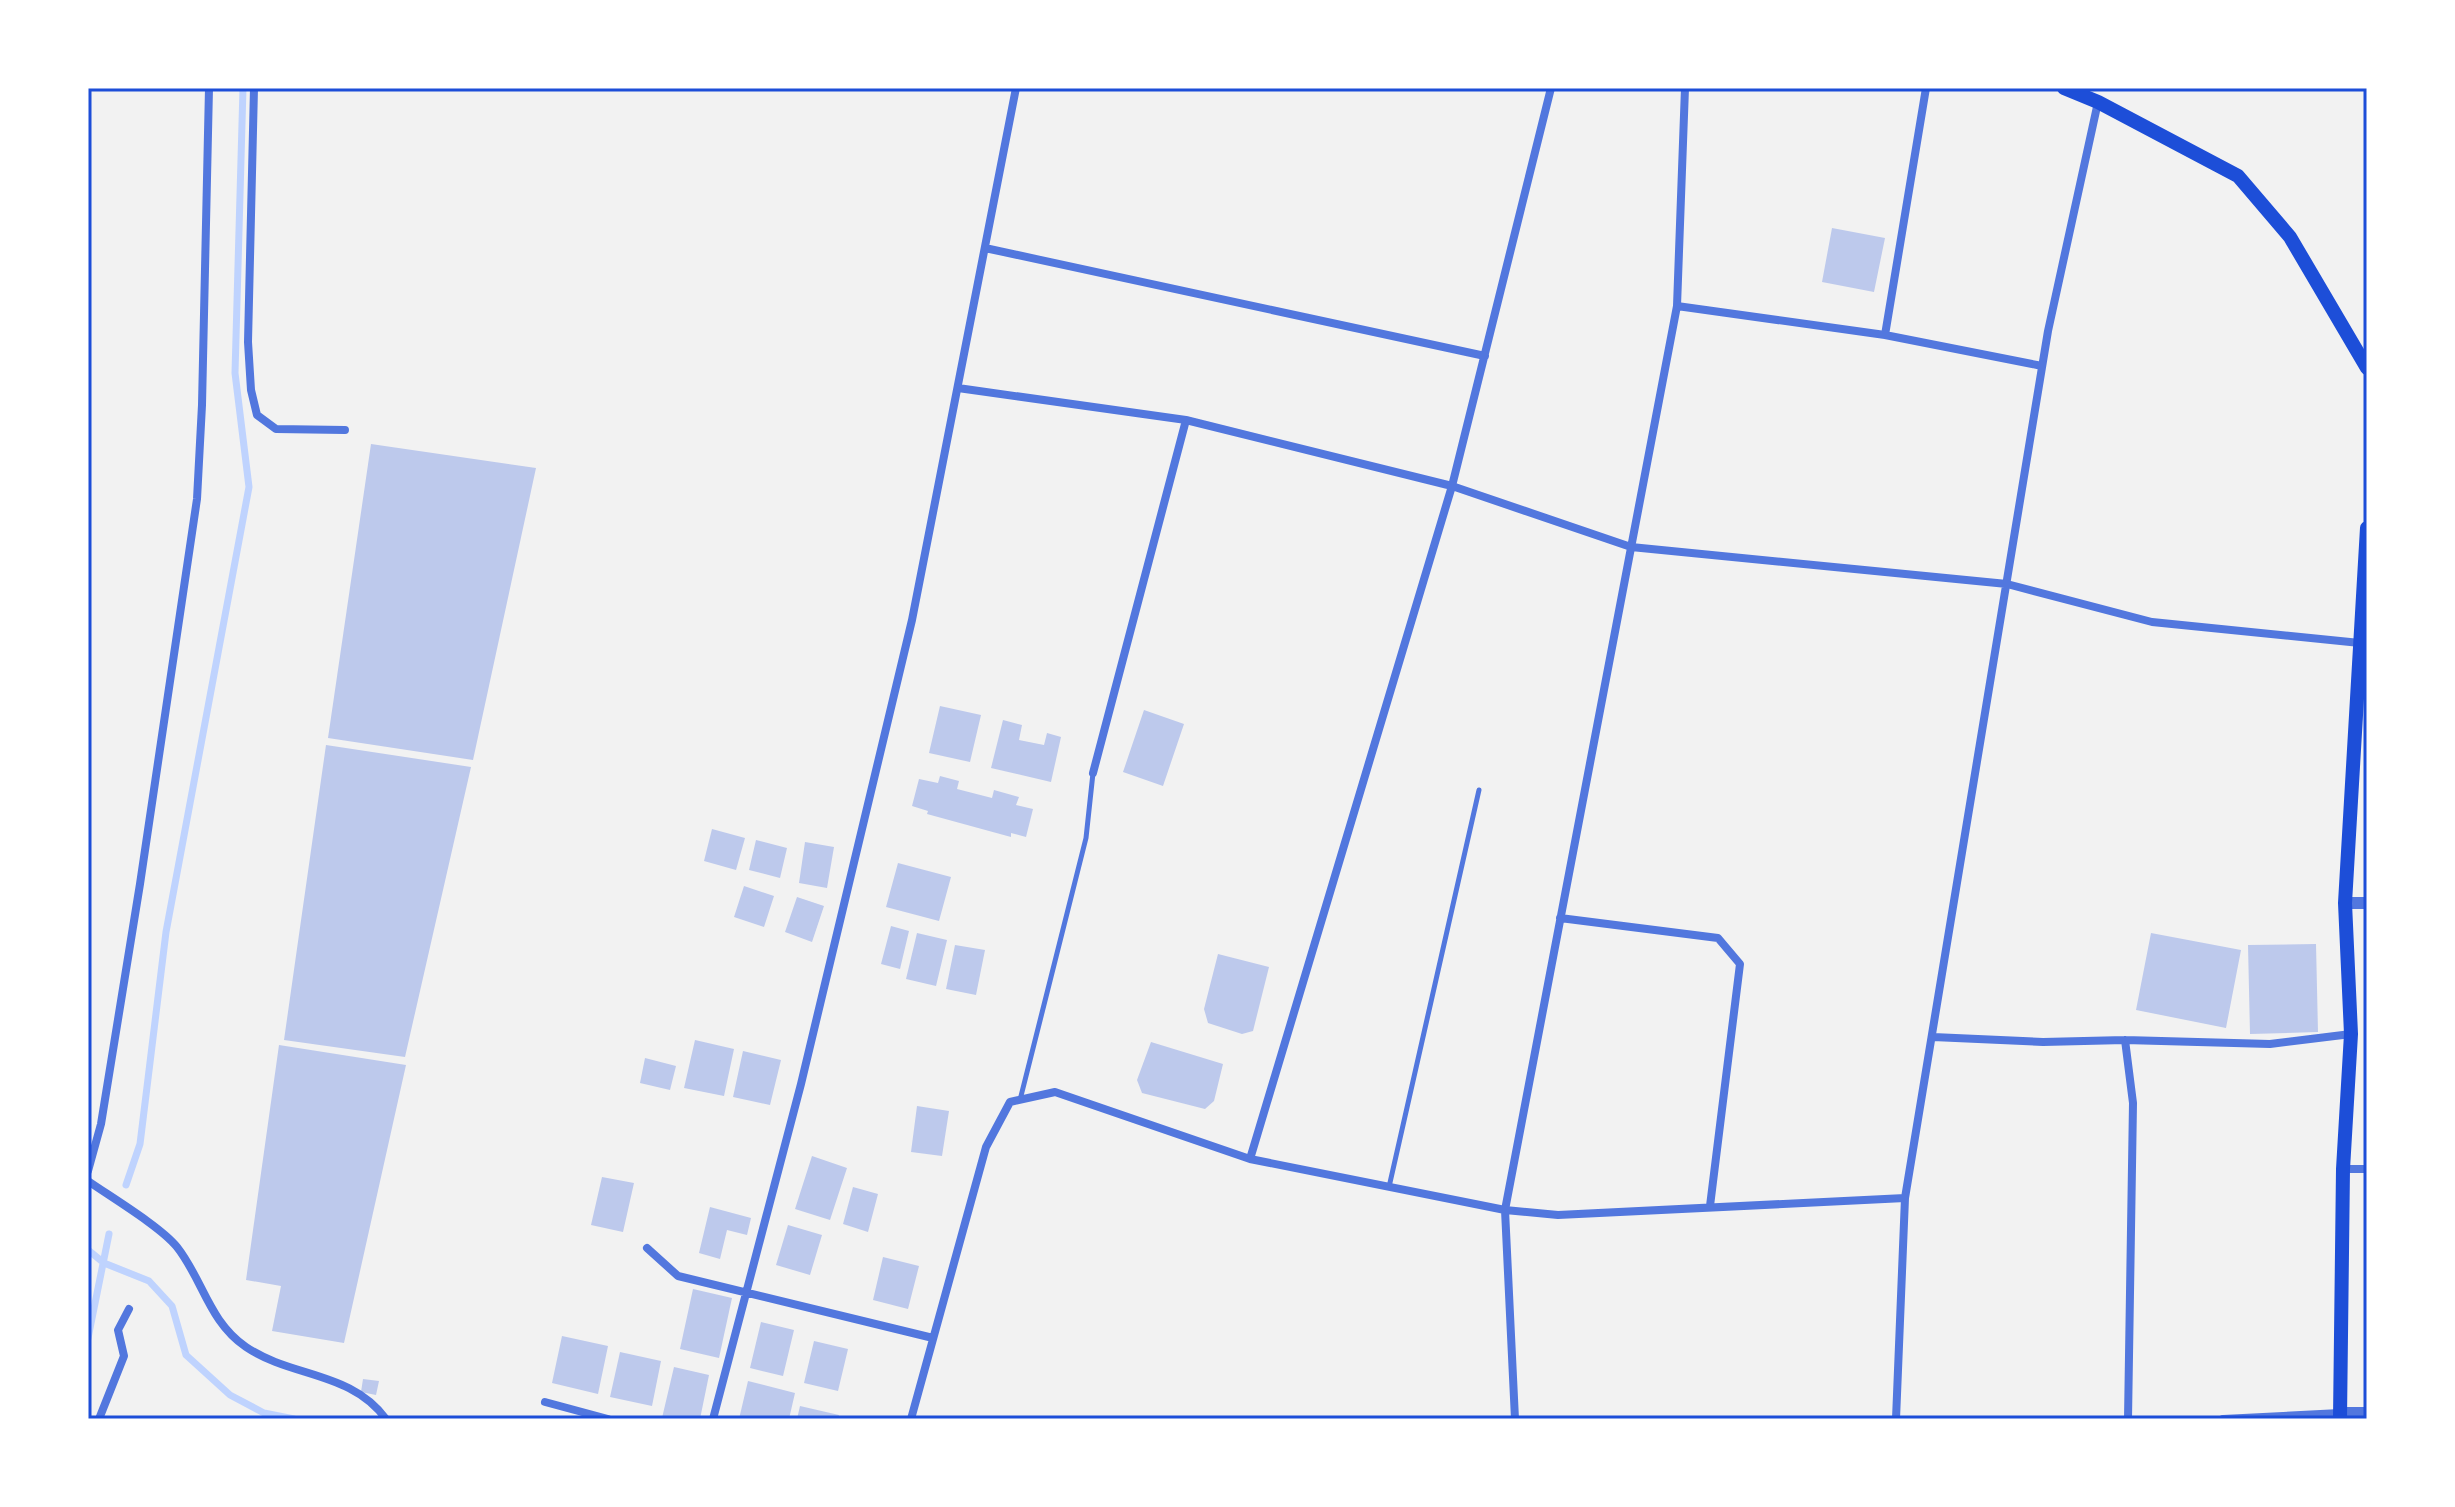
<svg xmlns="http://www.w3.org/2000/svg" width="2455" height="1507" viewBox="0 0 2455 1507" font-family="'Fira Sans',sans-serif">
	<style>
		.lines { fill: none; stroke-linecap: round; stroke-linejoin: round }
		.stream { stroke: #bfd3fe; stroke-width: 7 }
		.building { fill: #bdc9ec }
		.service { stroke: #5277de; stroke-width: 5 }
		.minor { stroke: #5277de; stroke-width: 8 }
		.tertiary { stroke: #5277de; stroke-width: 12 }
		.secondary { stroke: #1d4ed8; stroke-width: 14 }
		.neatline { fill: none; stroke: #1d4ed8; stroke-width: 3 }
	</style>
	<rect width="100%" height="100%" fill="#f2f2f2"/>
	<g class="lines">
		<path class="stream" d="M126,1185L140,1144L166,932L249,487L235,373L243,88
			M88,1250L104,1263L149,1281L172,1306L186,1355L230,1395L264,1413L294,1419
			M88,1338L109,1234"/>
	</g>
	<path class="building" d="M1832,228L1885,238L1874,292L1822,282Z
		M371,444L536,468L473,760L328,738Z
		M940,706L981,715L970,762L929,753Z
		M1144,710L1184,724L1163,786L1123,772Z
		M1003,720L1022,725L1019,740L1044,745L1047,733L1061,737L1051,782L991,768Z
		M326,745L471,767L405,1057L284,1040Z
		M940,776L959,781L957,789L992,798L994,790L1019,797L1016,805L1033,809L1026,837L1011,833V837L927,814L928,811L912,806L919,779L938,783Z
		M712,829L745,838L736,870L704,861Z
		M756,840L787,848L780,878L749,870Z
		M805,842L834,847L827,888L799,883Z
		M898,863L951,877L939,921L886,907Z
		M744,886L774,896L764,927L734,917Z
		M797,897L824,906L812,942L785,932Z
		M891,926L909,931L900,969L881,964Z
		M917,933L947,940L936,986L906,979Z
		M2151,933L2241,950L2226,1028L2136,1010Z
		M2316,944L2318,1032L2250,1034L2248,945Z
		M955,945L985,950L976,995L946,989Z
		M1218,954L1269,967L1253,1031L1242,1034L1208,1023L1204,1009Z
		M695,1040L734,1049L724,1096L684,1088Z
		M1151,1042L1223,1064L1214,1101L1205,1109L1142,1093L1137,1080Z
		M279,1045L406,1065L344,1343L272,1331L281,1286L246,1280Z
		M743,1051L781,1060L770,1105L733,1097Z
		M645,1058L676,1066L670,1090L640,1083Z
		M917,1106L949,1111L942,1156L911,1152Z
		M812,1156L847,1168L830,1220L795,1209Z
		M602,1177L634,1183L623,1232L591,1225Z
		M853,1187L878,1194L868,1232L843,1224Z
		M710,1207L751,1218L747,1235L727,1230L720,1259L699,1253Z
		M788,1225L822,1235L810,1275L776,1265Z
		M883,1257L919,1266L908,1309L873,1300Z
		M693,1289L732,1298L719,1358L680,1349Z
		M761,1322L794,1330L783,1376L750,1368Z
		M562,1336L608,1346L598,1394L552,1383Z
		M814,1341L848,1349L838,1391L804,1383Z
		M620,1352L661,1361L652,1406L610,1397Z
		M674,1367L709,1375L700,1419L662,1418Z
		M363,1379L379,1381L376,1395L361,1392Z
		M748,1381L795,1393L789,1419H739Z
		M800,1406L839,1415L838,1419H797Z"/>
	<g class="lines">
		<path class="service" d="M1020,1100L1086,838L1093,773
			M1389,1187L1479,790"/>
		<path class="minor" d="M254,88L248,342L251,390L257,415L276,429L345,430
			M985,248L1485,356
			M1677,306L1885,335L2042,366
			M1885,335L1926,88
			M958,388L1186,420L1452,486L1631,547L2007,584L2152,622L2360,643
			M1093,773L1186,420
			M1560,918L1718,938L1740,964L1710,1206
			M1933,1037L2043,1042L2125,1040L2270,1044L2351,1034
			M2125,1040L2133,1103L2128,1419
			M1250,1159L1452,486L1551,88
			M2343,1169H2367
			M88,1171L101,1124L140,884L197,499L202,405L209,88
			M88,1181C111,1197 161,1227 177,1247C203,1280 209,1322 246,1347C292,1378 351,1371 386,1419
			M647,1248L678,1276L933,1338
			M545,1402L608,1419
			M99,1419L124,1356L118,1330L129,1309
			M713,1419L801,1084L912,620L1016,88
			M911,1419L986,1147L1010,1102L1055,1092L1250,1159L1505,1210L1558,1215L1905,1198
			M1515,1419L1505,1210L1677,306L1685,88
			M1896,1419L1905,1198L2048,331L2098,102
			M2223,1419L2340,1413"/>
		<path class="tertiary" d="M2345,903H2367
			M2340,1413H2367"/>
		<path class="secondary" d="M2064,88L2098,102L2238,176L2290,237L2367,368
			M2340,1419L2343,1169L2351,1034L2345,903L2367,528"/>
	</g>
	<rect width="2455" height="1507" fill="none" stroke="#ffffff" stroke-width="180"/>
	<rect x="90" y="90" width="2275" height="1327" class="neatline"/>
</svg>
